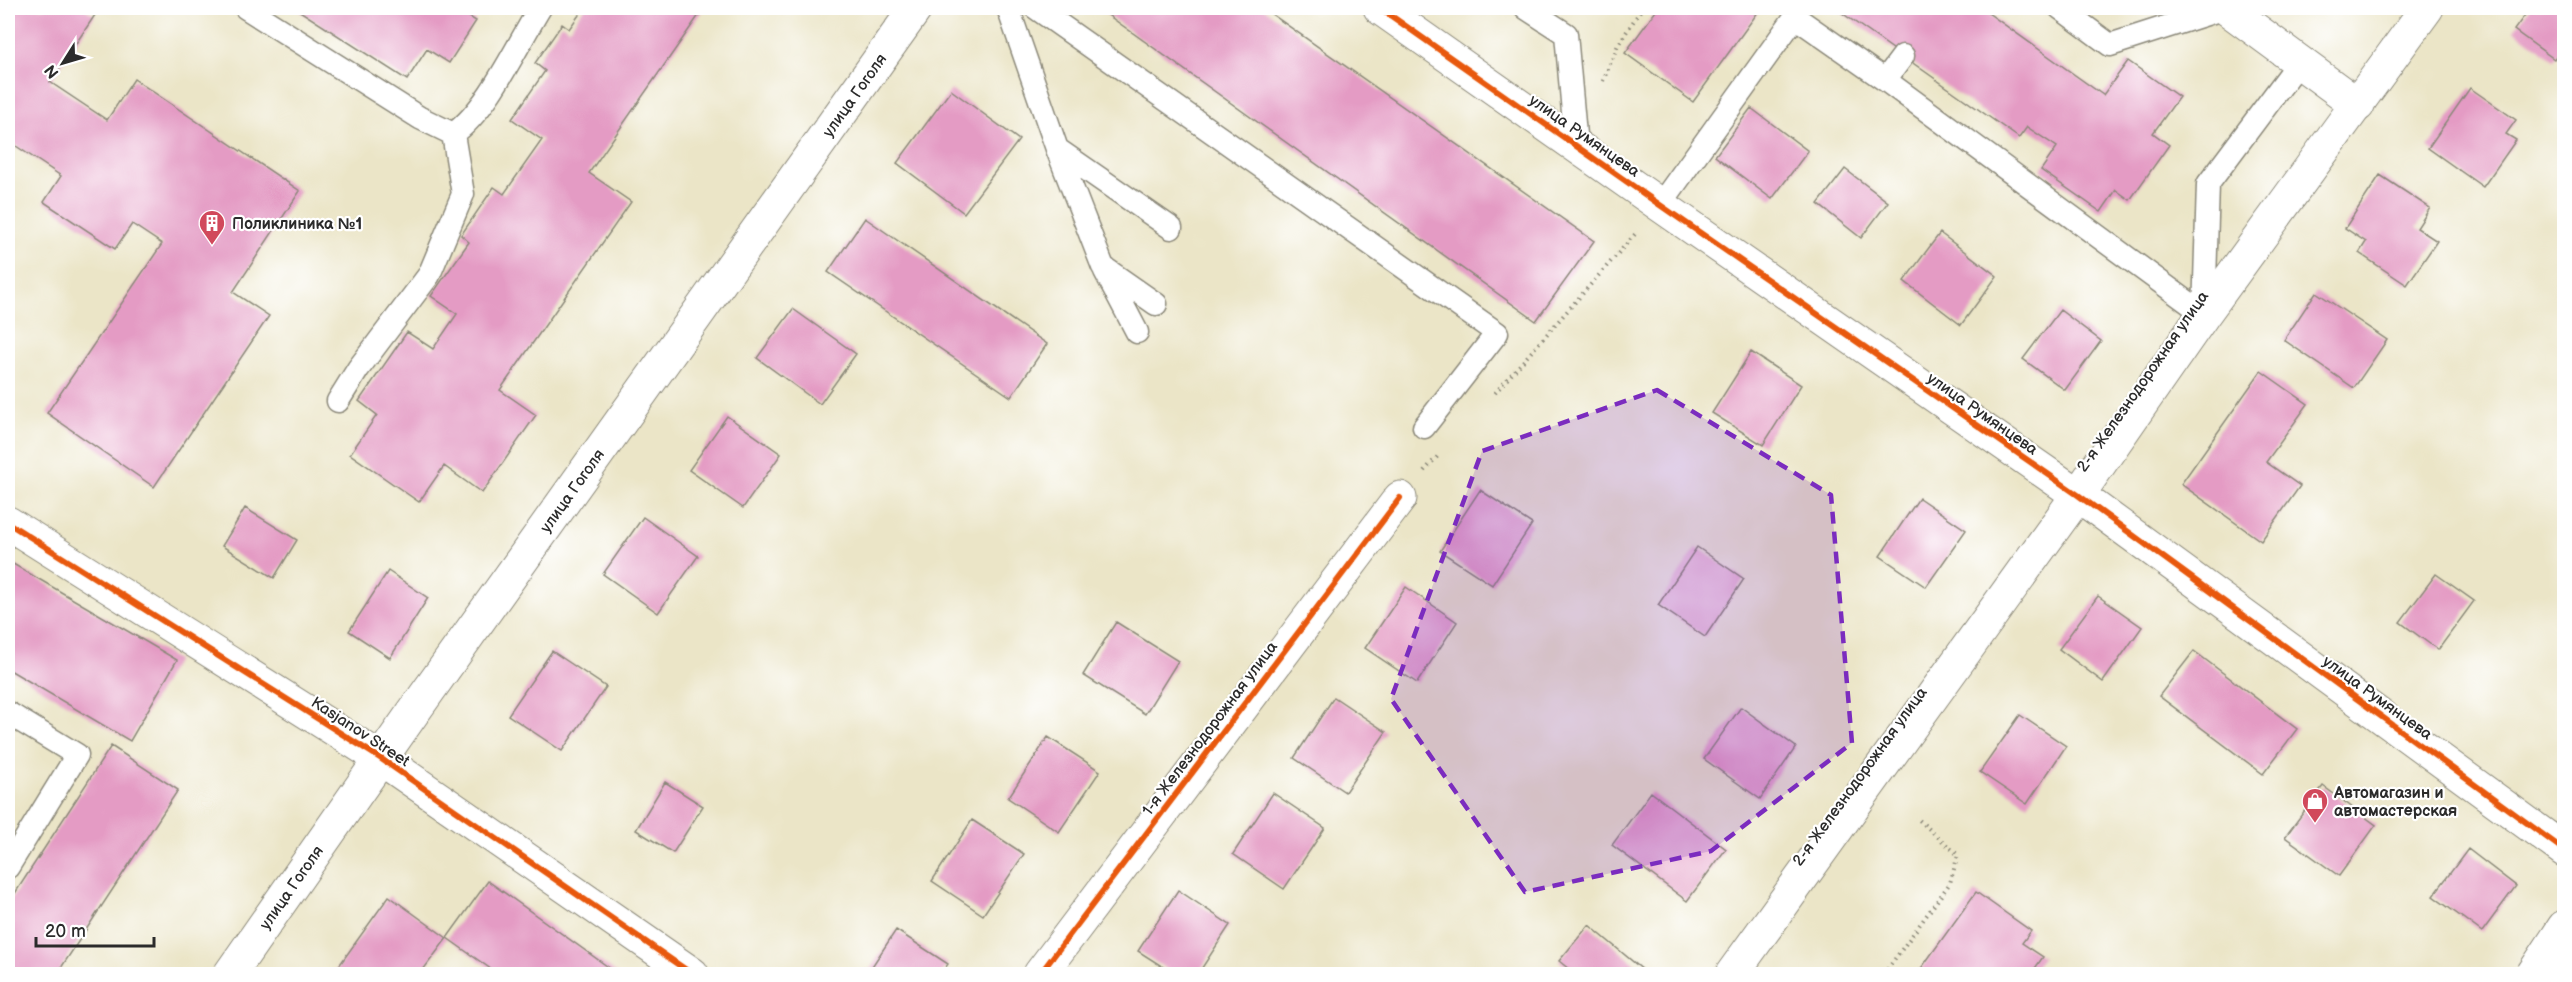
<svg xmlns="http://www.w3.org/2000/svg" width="2572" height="982" viewBox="0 0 2572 982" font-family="'Balsamiq Sans',sans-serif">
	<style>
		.building { fill: #e49bc4 }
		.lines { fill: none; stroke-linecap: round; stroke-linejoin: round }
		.lane-casing { stroke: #8b8879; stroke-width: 25 }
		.street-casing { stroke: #8b8879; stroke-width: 35 }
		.secondary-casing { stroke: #8b8879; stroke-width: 35 }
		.path { stroke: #8b8879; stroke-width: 4; stroke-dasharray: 1.5 4.5; stroke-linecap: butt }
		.lane { stroke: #fff; stroke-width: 22 }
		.street { stroke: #fff; stroke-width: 33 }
		.secondary { stroke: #fff; stroke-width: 33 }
		.cycleway-casing { stroke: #fff; stroke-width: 10 }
		.cycleway { stroke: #e8590c; stroke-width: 6 }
		.marked { fill: #7b2cbf; fill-opacity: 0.2; stroke: #7b2cbf; stroke-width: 4.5; stroke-dasharray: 12 8; stroke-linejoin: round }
		.labels { text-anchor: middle; stroke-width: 4.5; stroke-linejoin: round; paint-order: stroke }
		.street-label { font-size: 16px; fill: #2b2b2b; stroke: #fff }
		.poi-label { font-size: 16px; font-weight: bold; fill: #2b2b2b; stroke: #fff; text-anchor: start }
	</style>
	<rect width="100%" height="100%" fill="#fff"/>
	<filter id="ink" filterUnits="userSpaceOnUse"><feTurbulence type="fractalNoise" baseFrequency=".0167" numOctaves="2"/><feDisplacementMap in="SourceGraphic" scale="12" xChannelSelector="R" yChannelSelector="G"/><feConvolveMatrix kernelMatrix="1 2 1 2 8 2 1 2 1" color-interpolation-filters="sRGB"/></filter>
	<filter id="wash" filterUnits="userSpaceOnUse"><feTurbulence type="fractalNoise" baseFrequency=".008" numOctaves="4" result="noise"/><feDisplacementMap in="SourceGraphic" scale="24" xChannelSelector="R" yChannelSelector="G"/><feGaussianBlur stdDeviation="1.35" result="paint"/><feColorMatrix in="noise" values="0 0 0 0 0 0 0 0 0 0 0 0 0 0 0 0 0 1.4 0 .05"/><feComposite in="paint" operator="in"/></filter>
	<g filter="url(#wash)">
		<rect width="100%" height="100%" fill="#ebe5c7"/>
		<g id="blocks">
			<path class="building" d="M8,8H83L95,15L50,82L107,120L134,79L300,191L233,292L269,316L154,487L47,413L162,244L132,224L115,249L44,202L61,176L10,142L8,146Z
				M295,8H455L476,21L449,63L427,49L407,80Z
				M584,8H704L589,173L631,202L500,390L536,415L482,493L444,466L419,502L350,454L377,415L359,401L407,332L433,349L457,314L431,296L469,242L461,235L494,187L504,194L542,140L512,119L545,71L535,63L562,24L569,29Z
				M1098,8H1263L1594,241L1536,321Z
				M1658,8H1761L1693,102L1625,53Z
				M1835,8H1981L2103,95L2128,61L2179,97L2153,133L2169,145L2130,200L2116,190L2101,212L2041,170L2057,147L2027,127L2019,138Z
				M2530,8H2564V44L2554,59L2514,30Z
				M2470,88L2516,120L2506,134L2516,140L2483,187L2428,148Z
				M951,90L1019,140L964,213L897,163Z
				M1751,108L1808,151L1772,199L1715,156Z
				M1845,169L1888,202L1861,238L1818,204Z
				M2380,175L2430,208L2417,228L2437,241L2407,285L2359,253L2366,242L2345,228Z
				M865,218L1047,344L1011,397L828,272Z
				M1940,233L1997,276L1961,325L1904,281Z
				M2316,292L2387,340L2354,388L2284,340Z
				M793,309L856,354L820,404L757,358Z
				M2060,310L2101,341L2065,390L2023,359Z
				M1751,352L1801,385L1763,445L1712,413Z
				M2261,371L2308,404L2266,462L2300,486L2261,541L2181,484Z
				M727,416L781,454L743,508L689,470Z
				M1480,490L1532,524L1492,585L1440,551Z
				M1919,498L1966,530L1926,587L1880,556Z
				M245,508L297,540L274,578L222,546Z
				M643,517L698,556L658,613L603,574Z
				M1697,547L1744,579L1705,637L1658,605Z
				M8,561L177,660L130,741L8,669Z
				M388,571L428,598L390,658L349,631Z
				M2436,574L2474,601L2438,650L2400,622Z
				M1406,587L1457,622L1417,683L1365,648Z
				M2098,596L2142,627L2103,682L2059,649Z
				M1116,622L1178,661L1145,714L1083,675Z
				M552,651L606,687L562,751L508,715Z
				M2194,651L2297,729L2263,774L2159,696Z
				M1334,697L1386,732L1345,792L1294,758Z
				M1741,707L1796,747L1760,799L1704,759Z
				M2020,715L2066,746L2027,804L1980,772Z
				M1048,737L1100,771L1059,832L1008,798Z
				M111,746L178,790L57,974H8V904Z
				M665,782L703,806L673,853L636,830Z
				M2323,786L2376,825L2339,876L2285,837Z
				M1651,792L1726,849L1687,901L1612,845Z
				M1273,793L1325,828L1284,889L1233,854Z
				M972,820L1024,854L983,915L932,881Z
				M2468,849L2516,886L2482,932L2433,896Z
				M488,881L618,974H498L447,938L420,974H333L389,896L447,938Z
				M1178,890L1230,925L1198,974H1174L1138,951Z
				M1976,892L2031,931L2022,943L2043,957L2031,974H1917Z
				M1589,925L1644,971L1642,974H1575L1559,961Z
				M896,930L948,964L941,974H867Z"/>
		</g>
	</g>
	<g filter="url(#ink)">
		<use href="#blocks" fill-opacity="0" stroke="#8b8879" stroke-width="1.5"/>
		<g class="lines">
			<g class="lane-casing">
				<path id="lane" d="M246,8L420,118L453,134C488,110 517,45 540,8
					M1008,8L1057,149L1171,228
					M1036,8L1497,333L1424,427
					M1526,8L1566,34L1576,146
					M2060,8L2110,45L2225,8
					M1885,80L1903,56
					M1057,149L1103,267L1156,304
					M1660,205L1795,17L1885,80L2204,314L2208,184L2300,61
					M1105,271L1137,332
					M338,401L358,369L429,275L463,194L453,134
					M8,713L77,755L8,867"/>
			</g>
			<g class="street-casing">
				<path id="street" d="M1380,8L1660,205L2078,495L2564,850
					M2226,8L2358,105
					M8,523L380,758L692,974
					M1040,974L1400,498
					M2533,974L2564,927"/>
			</g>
			<g class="secondary-casing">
				<g id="secondary">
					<path id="s1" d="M230,974L412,714L916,8"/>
					<path d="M1732,974L2078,495L2204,314L2427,8"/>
				</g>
			</g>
			<path class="path" d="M1603,81L1618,45L1642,8
				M1495,393L1637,232
				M1424,471L1438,456
				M8,787L11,789L8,794
				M1884,974L1950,883L1958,855L1919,820"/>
			<use href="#lane" class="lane"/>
			<use href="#street" class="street"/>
			<use href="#secondary" class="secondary"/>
			<g class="cycleway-casing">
				<path id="cycleway" d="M1380,8L1660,205L2078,495L2564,850
					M8,523L380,758L692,974
					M1040,974L1400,498"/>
			</g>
			<use href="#cycleway" class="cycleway"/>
		</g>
	</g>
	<path class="marked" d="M1657,390L1831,495L1852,743L1711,851L1525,892L1391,699L1482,451Z"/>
	<defs>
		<g id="building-pin" transform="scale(1.35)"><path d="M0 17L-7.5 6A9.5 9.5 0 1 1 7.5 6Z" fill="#d1495b" stroke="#fff"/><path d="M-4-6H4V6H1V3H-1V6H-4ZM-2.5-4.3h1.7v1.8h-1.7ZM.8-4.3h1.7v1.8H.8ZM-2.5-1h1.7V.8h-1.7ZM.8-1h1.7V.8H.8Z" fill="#fff"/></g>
		<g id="shop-pin" transform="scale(1.35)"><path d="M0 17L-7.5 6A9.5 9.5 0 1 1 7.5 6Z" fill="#d1495b" stroke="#fff"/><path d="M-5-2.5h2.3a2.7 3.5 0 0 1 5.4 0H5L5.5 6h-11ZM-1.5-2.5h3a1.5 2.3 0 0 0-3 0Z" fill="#fff"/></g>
	</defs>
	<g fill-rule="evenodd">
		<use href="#building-pin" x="212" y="223"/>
		<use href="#shop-pin" x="2315" y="801"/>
	</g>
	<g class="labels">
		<g class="street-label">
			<text dy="6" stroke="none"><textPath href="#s1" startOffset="1078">улица Гоголя</textPath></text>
			<text transform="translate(1585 135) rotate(35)" y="6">улица Румянцева</text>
			<text transform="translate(2142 381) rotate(-55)" y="6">2-я Железнодорожная улица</text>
			<text transform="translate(1983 413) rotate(35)" y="6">улица Румянцева</text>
			<text dy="6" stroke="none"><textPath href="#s1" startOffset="592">улица Гоголя</textPath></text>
			<text transform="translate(2378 697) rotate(36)" y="6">улица Румянцева</text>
			<text transform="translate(1209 728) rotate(-53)" y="6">1-я Железнодорожная улица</text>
			<text transform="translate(361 731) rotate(33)" y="6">Kasjanov Street</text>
			<text transform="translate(1859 776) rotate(-54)" y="6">2-я Железнодорожная улица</text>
			<text dy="6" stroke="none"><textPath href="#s1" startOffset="106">улица Гоголя</textPath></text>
		</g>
		<g class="poi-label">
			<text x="232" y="229">Поликлиника №1</text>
			<text x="2334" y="798">Автомагазин и<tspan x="2334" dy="18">автомастерская</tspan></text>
		</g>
	</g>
	<rect width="2572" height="982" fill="none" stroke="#fff" stroke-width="30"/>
	<g transform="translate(63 63) rotate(233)" stroke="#ffffff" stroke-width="4.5" paint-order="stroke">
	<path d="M0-4.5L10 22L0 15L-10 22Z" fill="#2b2b2b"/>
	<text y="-9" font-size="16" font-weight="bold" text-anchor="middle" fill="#2b2b2b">N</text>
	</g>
	<path d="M36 937v9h118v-9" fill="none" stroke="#2b2b2b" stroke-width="3"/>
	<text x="45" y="937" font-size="18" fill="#2b2b2b" stroke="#ffffff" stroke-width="4.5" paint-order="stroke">20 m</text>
</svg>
